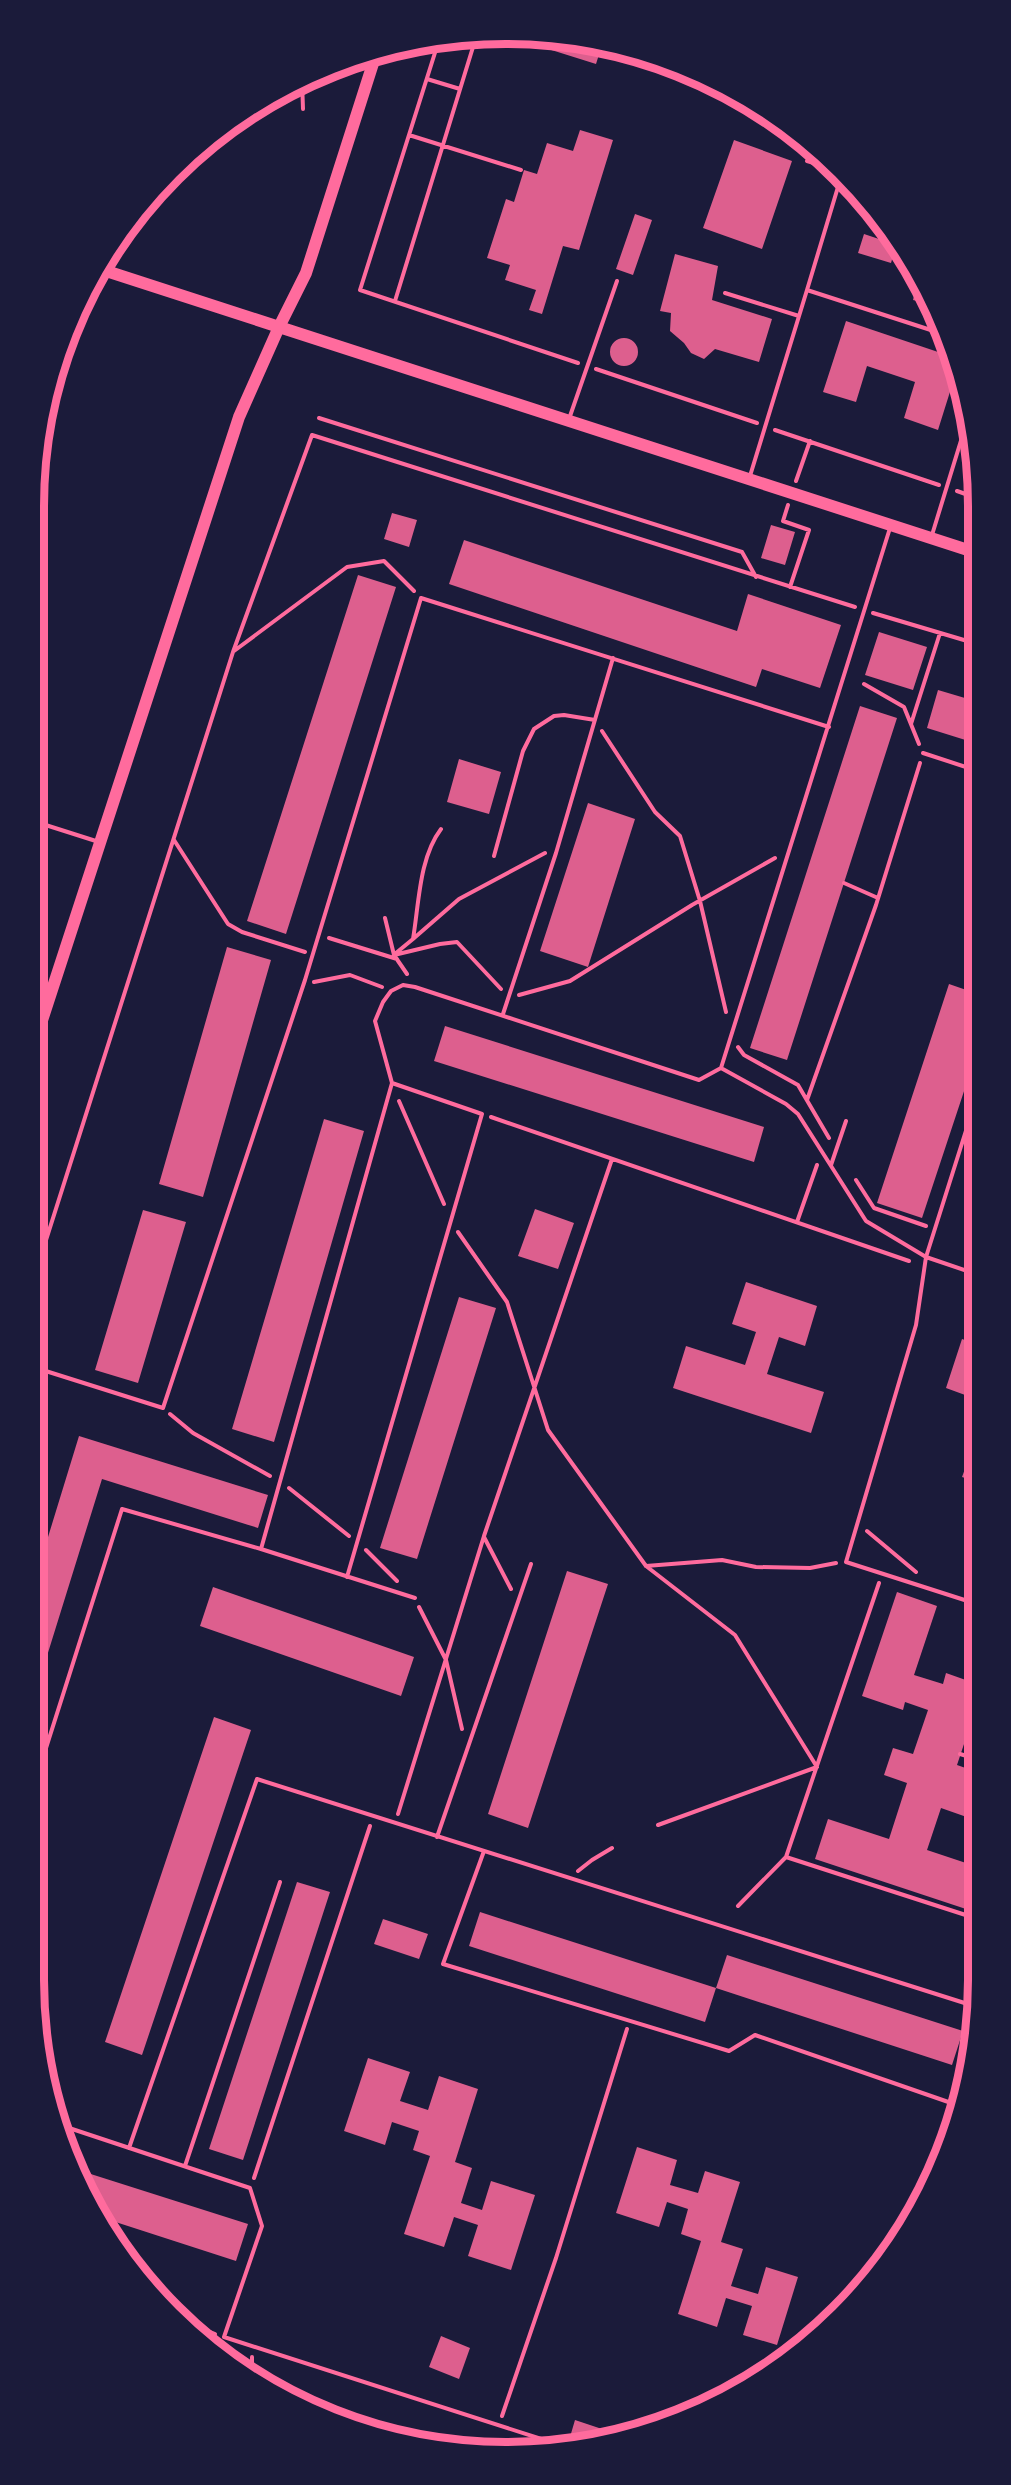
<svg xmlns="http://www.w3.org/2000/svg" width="1011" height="2485" viewBox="0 0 1011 2485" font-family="'Source Sans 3',sans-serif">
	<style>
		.building { fill: #dd5f8e }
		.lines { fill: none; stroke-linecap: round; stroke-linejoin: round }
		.path { stroke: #ff6b9d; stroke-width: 4 }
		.service { stroke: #ff6b9d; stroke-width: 4 }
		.secondary { stroke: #ff6b9d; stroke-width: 12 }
		.rim { fill: none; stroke: #ff6b9d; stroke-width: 8 }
	</style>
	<rect width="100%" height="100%" fill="#1b1b3a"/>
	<path class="building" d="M510,35L567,37L602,45L596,64L510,37Z
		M580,130L613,140L579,250L563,246L542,314L529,310L536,290L505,280L510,265L487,258L506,199L514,202L524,170L537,174L547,143L573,151Z
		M734,140L792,161L762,249L703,228Z
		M635,214L652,220L633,275L616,269Z
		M864,234L894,244L896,246L891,263L858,253Z
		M675,254L718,266L712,300L772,319L759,362L715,349L704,359L691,353L684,343L670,331L671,313L660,311Z
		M918,280L929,297L932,305L913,300Z
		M846,321L947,355L954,379L938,430L904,418L915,382L867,366L856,402L823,392Z
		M610 352a14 14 0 1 1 28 0a14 14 0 1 1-28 0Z
		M392,513L417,520L409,547L384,539Z
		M771,525L795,532L785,565L761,558Z
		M464,540L737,631L748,594L841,625L820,688L762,669L756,687L449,584Z
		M358,575L396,587L286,934L247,921Z
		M879,632L927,647L913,690L865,675Z
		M938,690L975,701V743L927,728Z
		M860,706L897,718L787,1060L750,1048Z
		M459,759L501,772L489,814L447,802Z
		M588,803L635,819L588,967L540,951Z
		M227,947L271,960L203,1197L159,1184Z
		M949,984L975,993L976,1055L922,1218L877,1203Z
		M445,1026L764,1127L754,1162L434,1061Z
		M324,1119L364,1131L274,1442L232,1429Z
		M535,1209L574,1223L558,1269L518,1256Z
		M143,1210L186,1222L138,1383L95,1370Z
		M746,1282L817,1306L805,1346L779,1337L767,1374L824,1392L811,1433L673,1388L686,1346L745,1365L756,1332L732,1324Z
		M459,1297L496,1308L417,1559L380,1548Z
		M962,1339L976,1344V1399L946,1388Z
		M79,1436L268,1495L258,1528L102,1479L33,1701V1586Z
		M976,1439H977V1482L962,1477Z
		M567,1571L608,1584L528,1828L488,1814Z
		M213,1587L414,1657L401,1696L200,1626Z
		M897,1592L937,1606L914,1675L943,1684L946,1673L977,1684V1725L971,1723L957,1765L977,1772L978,1821L941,1808L927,1850L978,1867V1913L815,1859L828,1819L889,1839L907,1783L884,1775L893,1748L913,1754L928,1710L905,1702L903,1710L862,1696Z
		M214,1717L251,1730L142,2055L105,2042Z
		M297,1882L330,1892L243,2160L209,2149Z
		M480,1912L716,1988L705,2022L469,1946Z
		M383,1919L428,1934L419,1959L374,1944Z
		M727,1955L963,2031L952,2065L716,1988Z
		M368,2058L410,2072L400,2101L428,2110L439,2076L478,2089L455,2162L472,2168L461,2203L482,2210L491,2181L535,2195L511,2270L468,2256L478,2225L454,2217L444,2247L404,2234L430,2156L413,2150L419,2131L392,2122L385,2145L344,2131Z
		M637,2147L677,2160L670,2185L698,2193L705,2171L740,2182L721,2242L743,2249L731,2286L758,2294L766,2267L798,2277L777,2345L743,2335L752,2306L726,2298L717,2327L678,2314L701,2241L681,2234L688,2209L667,2202L659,2227L616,2213Z
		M75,2169L248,2224L236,2261L97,2216Z
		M441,2336L470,2348L459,2379L429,2367Z
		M575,2420L605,2430L602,2441L589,2443L570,2437Z"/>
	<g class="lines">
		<path class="path" d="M439,40L360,290L578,363
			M427,79L460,89
			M302,80L303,109
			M409,135L521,170
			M395,301L477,34
			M596,369L757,423
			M319,418L742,552L756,577
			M775,430L939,485
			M796,481L810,441
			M957,491L974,497
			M788,505L783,521L809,530L790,587
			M873,613L974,643
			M234,651L347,567L384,561L414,591
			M864,684L904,707L919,744
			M911,724L940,633
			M602,731L655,812L680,836L700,901L726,1012
			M174,840L228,924L242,932L305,952
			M844,883L878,898
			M385,918L394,955L407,974
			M329,938L397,959
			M413,939L459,899L545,853
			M396,953L413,939C419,904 419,858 441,829
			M394,955L440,944L457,942L501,989
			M314,982L350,975L382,987
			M519,995L570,981L692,905L775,858
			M738,1047L744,1055L798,1085L829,1138
			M807,1100L876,905L920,763
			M399,1101L444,1204
			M491,1117L909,1261
			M856,1180L874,1208L926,1226
			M797,1222L817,1165
			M458,1232L507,1302L548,1430L646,1566L735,1635L817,1767L658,1825
			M33,1281L233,652L312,435L855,607
			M170,1414L193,1433L270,1476
			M289,1488L349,1536
			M867,1531L916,1572
			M484,1537L511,1589
			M366,1550L397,1581
			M646,1566L722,1560L756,1567L810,1568L836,1563
			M419,1607L446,1660L462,1729
			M398,1814L484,1536L612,1159
			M786,1857L879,1583
			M578,1871L592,1860L612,1848
			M738,1906L786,1857L978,1919
			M254,2178L370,1826
			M191,2324L215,2334
			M252,2357V2375
			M502,2416L556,2258L627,2029"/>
		<path class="service" d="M807,161L831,168
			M807,290L841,177
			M725,293L799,316
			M569,419L617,281
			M750,476L807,290L940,333
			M932,535L967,421
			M923,753L975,770
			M33,821L99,842
			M494,856L523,751L534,729L554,716L564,715L595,720
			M503,1014L556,853L613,658
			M721,1068L786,1104L798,1114L866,1221L926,1257L916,1325L846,1562L977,1604
			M976,1099L926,1257L976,1274
			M831,1165L846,1121
			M33,1367L163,1408L305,980L421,598L829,727
			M261,1549L415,1598
			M347,1577L482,1114L392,1083
			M960,1754L977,1759
			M33,1789L122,1509L261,1549L392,1083L375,1021L383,1002L391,991L403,985L415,987L699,1080L721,1068L890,528
			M437,1837L531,1564
			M484,1851L443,1964L729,2051L755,2035L957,2105
			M57,2124L250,2188L262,2226L224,2337L557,2444
			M129,2148L257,1779L974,2006
			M185,2166L280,1882"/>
		<path class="secondary" d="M97,268L974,552
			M33,1048L239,417L279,327L306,273L377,51"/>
	</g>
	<path d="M0 0H1011V2485H0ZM506 44H506A462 462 0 0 1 968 506V1980A462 462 0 0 1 506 2442H506A462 462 0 0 1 44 1980V506A462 462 0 0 1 506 44Z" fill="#1b1b3a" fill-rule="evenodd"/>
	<path class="rim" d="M506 44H506A462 462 0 0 1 968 506V1980A462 462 0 0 1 506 2442H506A462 462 0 0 1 44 1980V506A462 462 0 0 1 506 44Z"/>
</svg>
